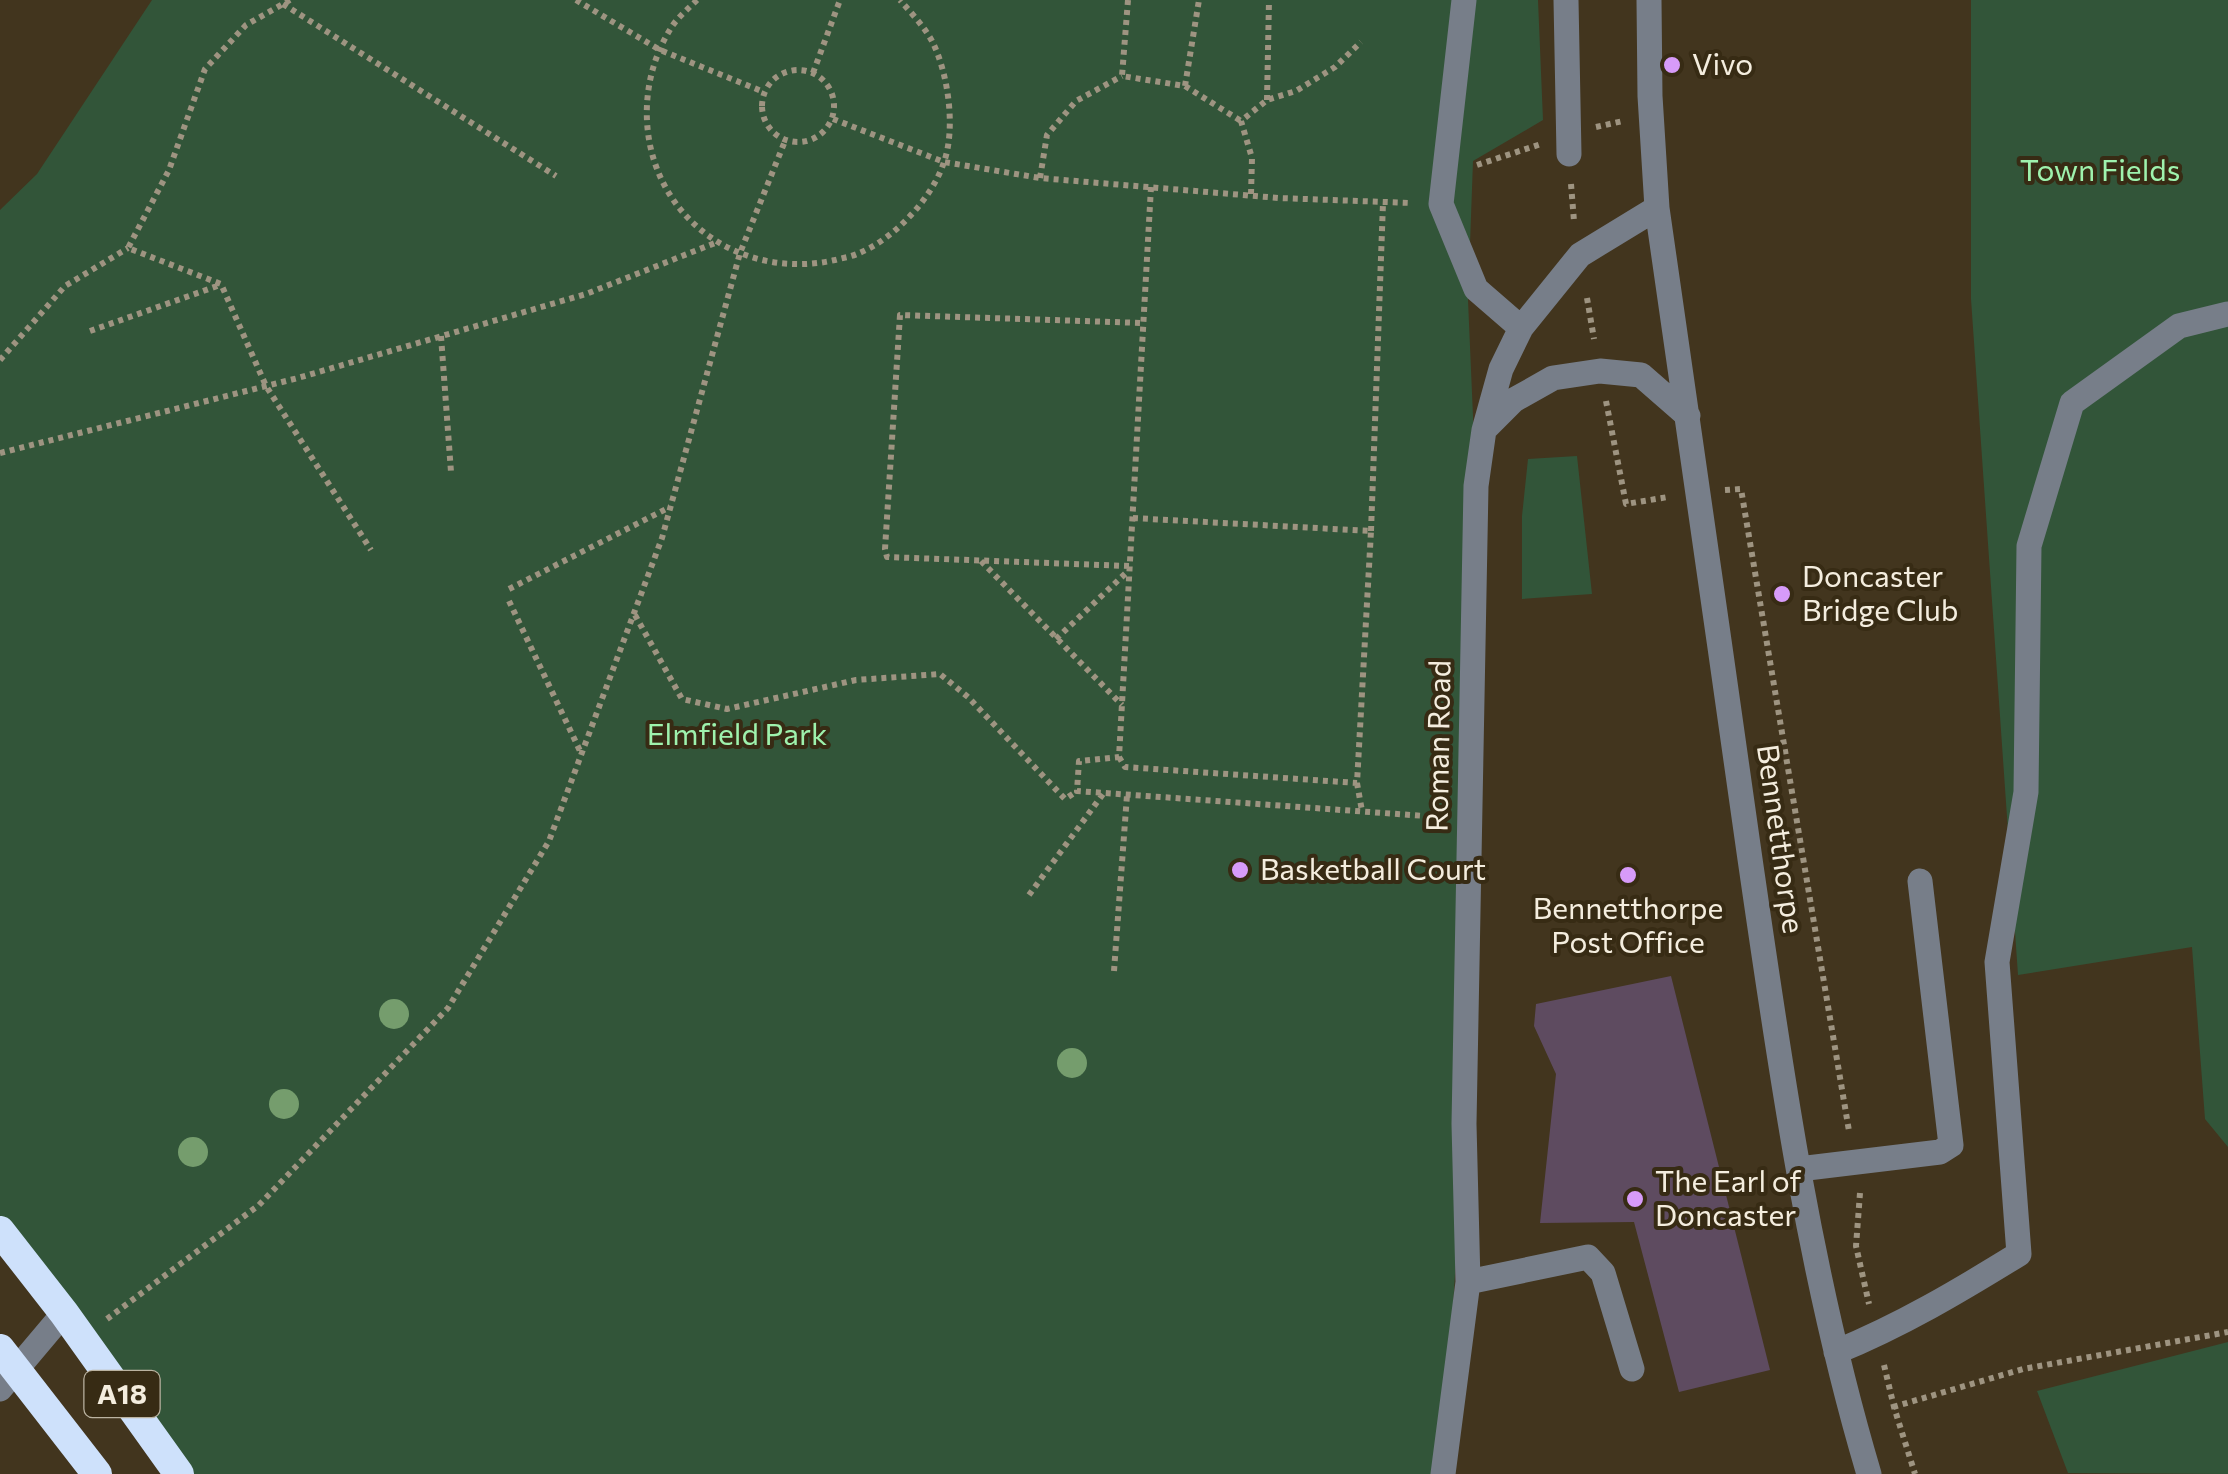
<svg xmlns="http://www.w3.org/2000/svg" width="2228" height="1474" viewBox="0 0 2228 1474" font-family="Commissioner,sans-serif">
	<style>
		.green { fill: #325539 }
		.building { fill: #5e4b60 }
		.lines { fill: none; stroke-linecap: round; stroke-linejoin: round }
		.path { stroke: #9e9481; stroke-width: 6; stroke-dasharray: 5 5; stroke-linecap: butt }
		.minor { stroke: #777e89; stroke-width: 25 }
		.highway { stroke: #cee1fb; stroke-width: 30 }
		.tree { fill: #759d6d }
		.poi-dot { fill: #d79bf9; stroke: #372b14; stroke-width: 4 }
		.labels { text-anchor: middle; stroke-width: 8; stroke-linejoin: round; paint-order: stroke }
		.shield { fill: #372b14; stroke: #bbb3a1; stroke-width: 2.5 }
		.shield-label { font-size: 28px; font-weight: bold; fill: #f4edde }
		.poi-label { font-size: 30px; fill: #f4edde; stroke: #372b14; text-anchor: start }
		.park-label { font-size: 30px; fill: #9ef2ad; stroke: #372b14 }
		.street-label { font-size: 30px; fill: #f4edde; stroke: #372b14 }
	</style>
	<rect width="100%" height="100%" fill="#42351e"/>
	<path class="green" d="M152,0H1538L1543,120L1473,161L1468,300L1476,486L1464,1124L1443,1474H179L0,1231V210L37,174Z
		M1971,0H2228V1147L2205,1119L2192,947L2018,975L1971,299Z
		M1577,456L1592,594L1522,599V516L1528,459Z
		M2228,1342V1474L2068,1473L2037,1391Z"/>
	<path class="building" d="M1671,976L1770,1370L1679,1392L1634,1222L1540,1223L1556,1074L1534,1026L1536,1004Z"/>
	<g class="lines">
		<path class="path" d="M290,0L246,25L205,69L169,170L128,248L221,284L266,386L371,550
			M576,0L660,50L764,92
			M697,0C688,9 677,18 671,28C649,63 642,105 650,145C668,231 751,279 835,260C842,258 850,257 857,254C893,240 932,199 944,162C956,128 948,74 933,43C925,27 911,13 900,0
			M1128,0L1122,76L1185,86L1199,0
			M283,4L556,176
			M762 106a36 36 0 1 1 72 0a36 36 0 1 1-72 0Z
			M813,73L840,0
			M1185,86L1241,121
			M1267,100L1269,0
			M833,119L944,162L1040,178L1279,198L1411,203
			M1596,127L1623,121
			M1477,165L1541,144
			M1040,178L1047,135L1076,101L1122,76
			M1571,184L1574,221
			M1151,187L1119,757L1079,761L1077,791L1439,817
			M1251,194L1252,158L1241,121L1267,100L1296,91L1335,67L1361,42
			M1587,298L1594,339
			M90,331L220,285
			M441,336L451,472
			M0,360L65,286L128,248
			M1606,401L1626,504L1668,497
			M0,453L298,378L586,294L715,243
			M1725,490L1741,489L1849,1131
			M1371,531L1383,203
			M981,561L1122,705
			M1129,566L887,557L885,549L900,315L1143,323
			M509,589L670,507
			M509,601L581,753
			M635,615L682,699L727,709L856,680L940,674L968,697L1065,799L1077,791
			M1056,639L1128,571
			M1119,757L1125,767L1357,783L1371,531L1132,518
			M1357,783L1362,811
			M1029,895L1103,794
			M1114,971L1127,795
			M1860,1193L1856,1246L1869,1304
			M107,1319L259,1205L448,1008L549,841L662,538L740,253L785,141
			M1884,1365L1894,1407L1915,1474
			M1893,1407L2023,1369L2228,1332"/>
		<path class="minor" d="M1464,0L1441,204L1476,289L1521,328
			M1566,0L1569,154
			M1649,0L1650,96L1657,208C1689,425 1719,642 1750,859C1780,1066 1809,1273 1869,1474
			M1486,428L1514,400L1553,378L1600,371L1641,375L1688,416
			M1799,1169L1940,1152L1951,1145L1920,881
			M1468,1282L1588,1257L1603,1273L1632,1369
			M1836,1352C1902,1325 1959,1291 2019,1254L1997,962L2026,792L2029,546L2072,403L2179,326L2228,314
			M0,1389L64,1313
			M1443,1474L1468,1282L1464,1124L1476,486L1484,430L1501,369L1521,328L1580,255L1657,208"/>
		<path class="highway" d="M0,1231L64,1313L179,1474
			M0,1349L97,1474"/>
	</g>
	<g class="tree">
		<circle cx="394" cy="1014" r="15"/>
		<circle cx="1072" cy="1063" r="15"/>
		<circle cx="284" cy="1104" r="15"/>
		<circle cx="193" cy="1152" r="15"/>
	</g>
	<g class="poi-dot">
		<circle cx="1672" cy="65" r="10"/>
		<circle cx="1782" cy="594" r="10"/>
		<circle cx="1240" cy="870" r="10"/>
		<circle cx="1628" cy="875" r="10"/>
		<circle cx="1635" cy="1199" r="10"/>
	</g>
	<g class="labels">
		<rect class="shield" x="84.5" y="1371" width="75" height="46" rx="8"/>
		<g class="shield-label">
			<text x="122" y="1404">A18</text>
		</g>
		<g class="poi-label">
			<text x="1692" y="75">Vivo</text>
			<text x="1802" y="587">Doncaster<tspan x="1802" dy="34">Bridge Club</tspan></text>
			<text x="1260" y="880">Basketball Court</text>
			<text x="1628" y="919" text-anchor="middle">Bennetthorpe<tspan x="1628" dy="34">Post Office</tspan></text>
			<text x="1655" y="1192">The Earl of<tspan x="1655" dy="34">Doncaster</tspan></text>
		</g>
		<g class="park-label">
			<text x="2100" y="181">Town Fields</text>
			<text x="737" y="745">Elmfield Park</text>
		</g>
		<g class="street-label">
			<text transform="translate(1439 746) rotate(-89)" y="10">Roman Road</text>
			<text transform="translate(1780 839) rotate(82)" y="10">Bennetthorpe</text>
		</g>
	</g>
</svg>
